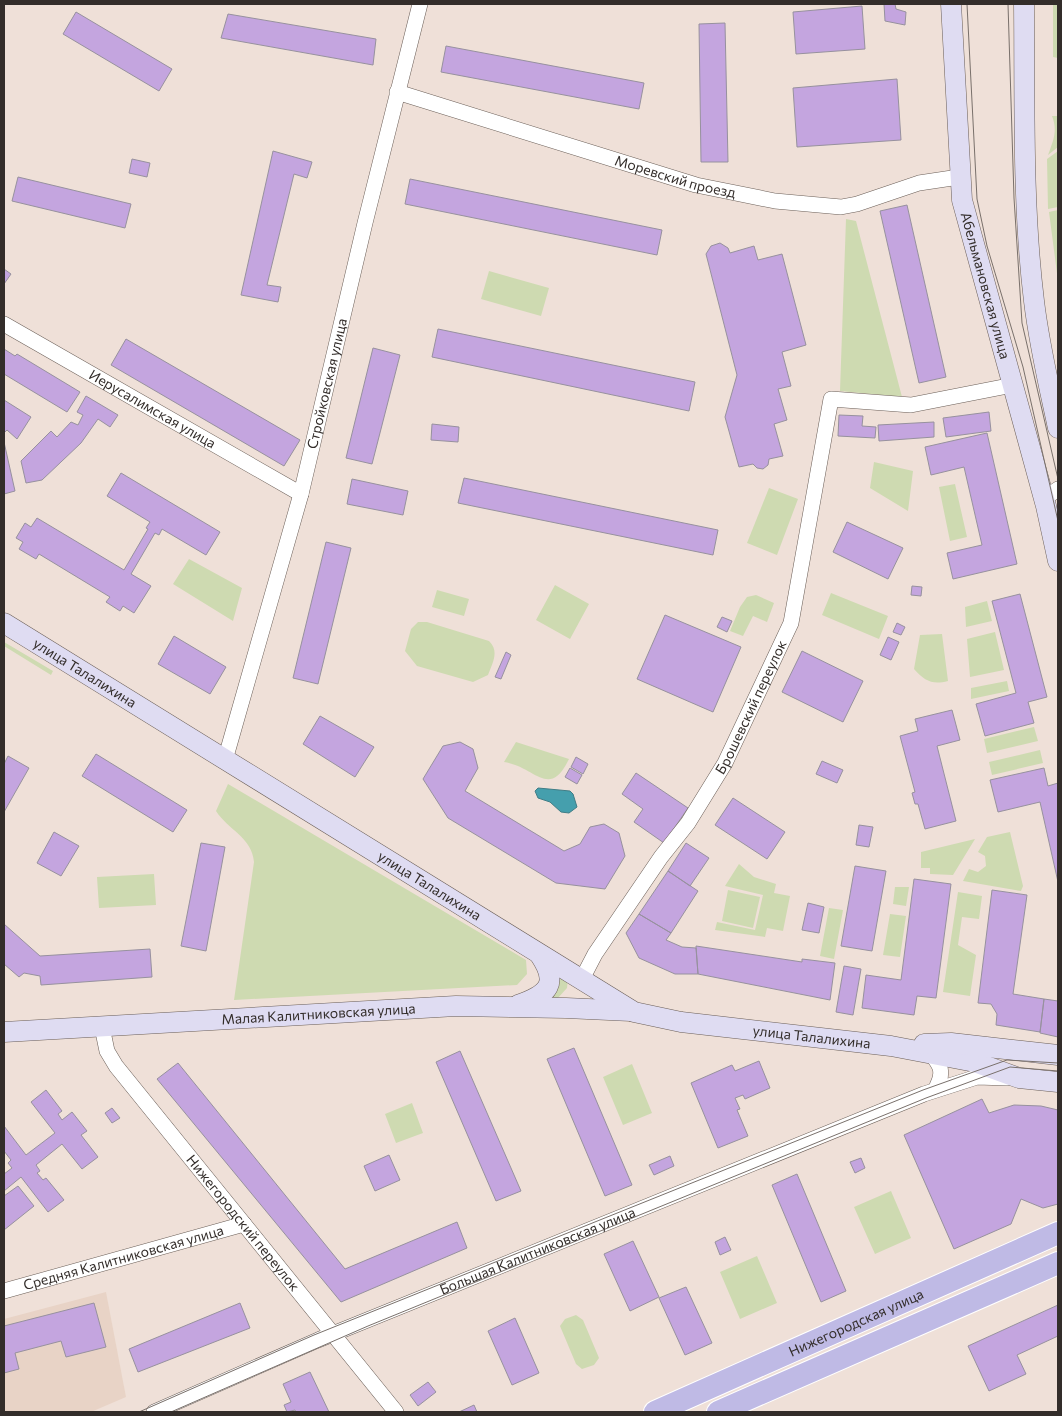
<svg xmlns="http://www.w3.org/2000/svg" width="1062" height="1416" viewBox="0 0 1062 1416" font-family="Commissioner,sans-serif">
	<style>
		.built { fill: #e8d3c6 }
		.green { fill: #cedab1 }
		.water { fill: #459fad; stroke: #407d86 }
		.building { fill: #c4a5df; stroke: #97919e }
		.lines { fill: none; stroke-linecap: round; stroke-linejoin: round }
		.street-casing { stroke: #6b5f58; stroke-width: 16 }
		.secondary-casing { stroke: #6b5f58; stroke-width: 21 }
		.primary-casing { stroke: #fff; stroke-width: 24 }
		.street { stroke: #fff; stroke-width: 15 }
		.secondary { stroke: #dfdcf2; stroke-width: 20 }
		.primary { stroke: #bfbae5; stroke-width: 22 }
		.tram { stroke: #79706b; stroke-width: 1 }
		.labels { text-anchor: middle; stroke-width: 5; stroke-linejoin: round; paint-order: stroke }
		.street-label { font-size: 14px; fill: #332d2a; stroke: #fcede5 }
	</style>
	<rect width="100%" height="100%" fill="#efe0d8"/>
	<path class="built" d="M106,1292L126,1397L91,1412H4V1319Z"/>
	<path class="green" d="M1053,4H1058V58L1053,57Z
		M1052,116H1058V147L1048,155C1053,141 1058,131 1052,116Z
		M1058,151V207L1048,209L1047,159Z
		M1058,210V281L1049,212Z
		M846,219L856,221L902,397L840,391Z
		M489,271L549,288L541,316L481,299Z
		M874,462L913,471L908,511L870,488Z
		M955,484L967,537L950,541L939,487Z
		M769,488L798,499L777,555L747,543Z
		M189,559L242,588L233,621L173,584Z
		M555,585L589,604L570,639L536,620Z
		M437,590L469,599L464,616L432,607Z
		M831,593L888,616L879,639L822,615Z
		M756,595L774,603L767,622L753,616L743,636L730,631L740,607L747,597Z
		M987,601L992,621L966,627L965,607Z
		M418,622H427L489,641C500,651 492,664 488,675L473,682L417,666L405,651L411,629Z
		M995,632L1004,670L970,677L967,639Z
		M942,634L948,681C932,685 925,681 914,669L920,635Z
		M4,642L53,671L51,675L4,646Z
		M1007,681L1009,691L971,699V688Z
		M1034,727L1038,741L987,753L984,739Z
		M516,742L569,759C549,800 536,767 504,762Z
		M1040,750L1043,763L992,775L989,762Z
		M228,784L526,960L527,974L517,985L234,1000L254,862C252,837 228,830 216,811Z
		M1010,832L1023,886L1021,891L963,881L969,869L978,872L986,866L985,856L978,852L987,837Z
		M975,839L953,875L930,874V868H921V852Z
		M739,864L754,877L776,884L774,893L790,896L783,931L767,928L765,937L715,930L717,922L755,930L763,895L725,886Z
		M154,874L156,905L99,908L97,877Z
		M895,887H909L906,906L893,904Z
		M728,890L760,897L753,928L722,921Z
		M958,892L982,896L979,919L962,917L958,945L976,955L970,996L943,992Z
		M829,908L843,910L834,959L820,956Z
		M890,914L906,916L900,957L883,955Z
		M557,971L568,978L567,988L557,999L547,997Z
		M632,1064L652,1113L623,1125L603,1077Z
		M412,1103L423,1133L396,1143L385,1114Z
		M891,1191L911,1238L875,1254L854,1207Z
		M757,1256L777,1303L740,1319L720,1272Z
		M576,1315L583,1320L599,1358L594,1365L582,1369L576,1364L560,1326L565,1319Z"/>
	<path class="water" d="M538,788L570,791L573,794L577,807L569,813L561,812L550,802L538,798L535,791Z"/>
	<path class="building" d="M884,4H895L896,9L906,12L905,25L885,21Z
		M862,6L865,49L796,54L793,12Z
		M76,12L172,69L159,91L63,34Z
		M228,14L376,39L373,65L221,38Z
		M725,23L728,162H701L699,24Z
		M446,46L644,83L639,109L441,72Z
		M897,79L901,140L797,147L793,88Z
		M273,151L312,162L307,178L294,174L267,285L281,287L278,302L241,295Z
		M132,159L150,163L147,177L129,173Z
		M18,177L131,204L125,228L12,201Z
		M410,179L662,230L657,255L405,204Z
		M907,205L946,377L919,383L880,211Z
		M720,243L728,248L730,253L754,246L758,260L782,254L806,345L782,352L791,386L778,389L787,420L774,424L783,456L769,459L768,465L763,469L757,468L753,464L739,467L725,417L737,375L706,254L711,246Z
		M4,269L11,274L4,284Z
		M438,329L695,382L689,411L432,357Z
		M126,339L300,440L284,466L111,365Z
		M373,348L400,355L372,464L346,458Z
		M4,349L15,356L17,354L80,392L67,412L4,374Z
		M86,396L118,415L110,427L98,419L81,443L42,480L26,483L21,461L51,431L57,437L71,422L78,425L83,415L77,412Z
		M4,400L31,417L17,439L7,430L4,433Z
		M989,412L991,431L946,437L943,418Z
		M839,415L863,416L862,426L876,427L875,438L838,436Z
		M934,422V437L879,441L878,425Z
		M432,424L459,427L458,442L431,440Z
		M987,433L1017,564L953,579L947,553L982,545L964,467L931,475L925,447Z
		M4,442L15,491L4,494Z
		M121,473L220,532L206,555L162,529L159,535L155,533L131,574L151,586L134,613L123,606L120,611L106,602L110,597L39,554L36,559L19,549L23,542L16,538L25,523L31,527L37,518L124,570L148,529L146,528L150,522L107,496Z
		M464,478L718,530L713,555L458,503Z
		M352,479L408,491L403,515L347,504Z
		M847,522L903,548L888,579L833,552Z
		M326,542L351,548L318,684L293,678Z
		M912,586L922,587L921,596L911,595Z
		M1020,594L1047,697L1028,702L1034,723L985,736L976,704L1016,693L992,601Z
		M665,615L741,647L713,712L637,679Z
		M722,617L732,621L727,632L717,627Z
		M897,623L905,627L901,635L893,632Z
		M174,636L226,667L210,694L158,664Z
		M888,637L899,642L891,660L880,655Z
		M802,651L863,681L843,722L782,692Z
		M506,652L511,655L501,679L495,677Z
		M952,710L960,740L937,746L956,821L925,829L918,804H915L912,793L915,792L900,736L918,731L915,719Z
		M320,716L374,747L355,777L303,744Z
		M460,742L473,749L478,768L465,791L564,851L580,844L590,827L604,824L619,833L625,856L605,889L556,883L448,818L423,779L443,746Z
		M96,754L187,810L173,832L82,776Z
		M8,756L29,768L4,812V764Z
		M576,757L588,764L583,774L571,767Z
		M822,761L843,770L837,783L816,774Z
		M570,768L582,775L577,784L565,777Z
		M1044,768L1048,786L1058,783V882L1040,802L998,812L990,780Z
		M636,773L688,808L664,843L634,822L643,809L622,794Z
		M733,798L785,832L767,859L715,825Z
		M859,825L873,827L869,847L856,845Z
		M54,832L79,846L61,876L37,863Z
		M201,843L225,847L206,951L181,946Z
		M686,843L709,858L690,886L668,871Z
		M855,866L886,871L872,951L841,946Z
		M668,871L698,891L671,933L639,914Z
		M914,879L951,884L936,998L917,996L914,1015L862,1008L866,975L901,980Z
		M992,890L1027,895L1013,994L1044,999L1040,1032L996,1025L997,1014L991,1004L978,1003Z
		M808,903L824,907L819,933L802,930Z
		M639,914L671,933L666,940L682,947L696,948L698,974H675L639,958L626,933Z
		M4,924L40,956L150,949L152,977L41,985L40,976L24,973L19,977L4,964Z
		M696,946L802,962V959L835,963L830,1000L698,974Z
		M844,966L861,969L853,1015L836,1012Z
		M1044,999L1058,1001V1037L1040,1033Z
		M574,1048L632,1185L605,1196L547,1059Z
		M460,1051L521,1191L496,1201L436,1062Z
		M759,1061L770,1088L745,1099L743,1095L735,1098L740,1109L737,1110L748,1136L718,1148L691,1083L732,1065L735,1071Z
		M178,1063L345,1269L457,1222L467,1248L341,1302L157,1079Z
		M46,1090L62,1111L58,1114L62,1120L72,1112L87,1131L81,1135L98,1157L82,1169L62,1144L36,1165L40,1171L37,1173L43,1180L46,1178L64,1200L48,1212L21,1177L4,1191V1174L12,1168L8,1163L11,1160L4,1151V1126L26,1155L55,1133L31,1102Z
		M982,1099L989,1113L1014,1105L1041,1106L1058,1110V1204L1043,1208L1021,1199L1011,1224L954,1249L904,1135Z
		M112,1108L120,1118L112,1123L105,1113Z
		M389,1155L400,1180L375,1191L364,1166Z
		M670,1156L674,1166L654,1175L649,1165Z
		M861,1158L865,1168L855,1173L850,1162Z
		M797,1174L846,1291L821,1302L772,1185Z
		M18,1186L34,1206L4,1230V1196Z
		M725,1237L731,1250L720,1255L715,1242Z
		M633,1241L659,1297L630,1311L604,1254Z
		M686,1287L712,1343L685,1355L659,1298Z
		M94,1303L106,1347L66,1357L61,1341L15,1353L19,1369L4,1373V1326Z
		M240,1303L250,1328L138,1372L129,1349Z
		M1058,1305V1336L1017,1355L1026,1374L989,1391L968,1346Z
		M515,1318L539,1373L512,1385L488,1331Z
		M310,1372L329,1412H296L295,1410L287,1412L284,1405L291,1402L283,1384Z
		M428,1382L436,1392L418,1406L410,1395Z
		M474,1405L477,1412H459Z"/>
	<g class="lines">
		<g class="street-casing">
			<g id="street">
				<path id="s1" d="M397,92L696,185L775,201L841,207L857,204L919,183L959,177"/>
				<path id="s2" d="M4,324L301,494"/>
				<path d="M1046,506L1048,496L1058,489"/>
				<path id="s3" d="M225,760L301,494L365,223L420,4"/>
				<path id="s4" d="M582,979L595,954L661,857L688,823L725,763L791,623L831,399L911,405L1013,385"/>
				<path id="s5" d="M102,1027L107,1051L116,1066L396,1412"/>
				<path d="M931,1054C941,1066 944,1072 937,1086"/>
				<path id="s6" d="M4,1291L244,1224"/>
				<path id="s7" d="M154,1412L318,1340L924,1094L977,1077L1007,1078"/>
			</g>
		</g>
		<g class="secondary-casing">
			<g id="secondary">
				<path id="s8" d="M951,4L962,200L1046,506L1058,561"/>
				<path d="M1024,4C1025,102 1022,203 1034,301C1039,344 1049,386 1058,428"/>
				<path id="s9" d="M4,623L634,1012L681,1022L891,1046L975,1062L1019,1078L1058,1082"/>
				<path d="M518,1005C549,994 559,984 540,955"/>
				<path id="s10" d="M4,1032L456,1006L566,1008L631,1011"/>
				<path d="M924,1044L951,1043L1058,1055"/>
			</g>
		</g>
		<g class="primary-casing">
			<g id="primary">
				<path id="s11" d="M655,1412L1058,1233"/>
				<path d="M718,1412L1058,1263"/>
			</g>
		</g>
		<use href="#street" class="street"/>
		<use href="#secondary" class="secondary"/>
		<use href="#primary" class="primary"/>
		<path class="tram" d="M967,4L977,199L987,246L1023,367L1058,521
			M1008,4L1014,198L1022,323L1058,479
			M139,1412L314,1335L923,1090L1007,1060L1058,1063
			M171,1412L368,1326L926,1098L1010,1067L1058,1071"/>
	</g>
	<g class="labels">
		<g class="street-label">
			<text dy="5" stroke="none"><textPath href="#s1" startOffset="291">Моревский проезд</textPath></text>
			<text dy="5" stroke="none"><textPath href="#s8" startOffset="285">Абельмановская улица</textPath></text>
			<text dy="5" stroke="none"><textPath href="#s3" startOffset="390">Стройковская улица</textPath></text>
			<text dy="5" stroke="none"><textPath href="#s2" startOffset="171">Иерусалимская улица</textPath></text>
			<text dy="5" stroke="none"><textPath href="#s9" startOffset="95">улица Талалихина</textPath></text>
			<text dy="5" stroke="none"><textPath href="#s4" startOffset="321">Брошевский переулок</textPath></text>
			<text dy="5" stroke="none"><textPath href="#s9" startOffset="500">улица Талалихина</textPath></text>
			<text dy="5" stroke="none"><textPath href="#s10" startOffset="315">Малая Калитниковская улица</textPath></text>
			<text dy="5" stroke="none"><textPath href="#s9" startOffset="920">улица Талалихина</textPath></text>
			<text dy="5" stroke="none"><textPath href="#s5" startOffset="244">Нижегородский переулок</textPath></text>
			<text dy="5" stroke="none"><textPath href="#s7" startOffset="416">Большая Калитниковская улица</textPath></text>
			<text dy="5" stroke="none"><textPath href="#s6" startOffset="124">Средняя Калитниковская улица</textPath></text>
			<text dy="5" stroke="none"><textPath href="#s11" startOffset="220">Нижегородская улица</textPath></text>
		</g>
	</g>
	<rect width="1062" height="1416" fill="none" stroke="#332d2a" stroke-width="10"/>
</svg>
